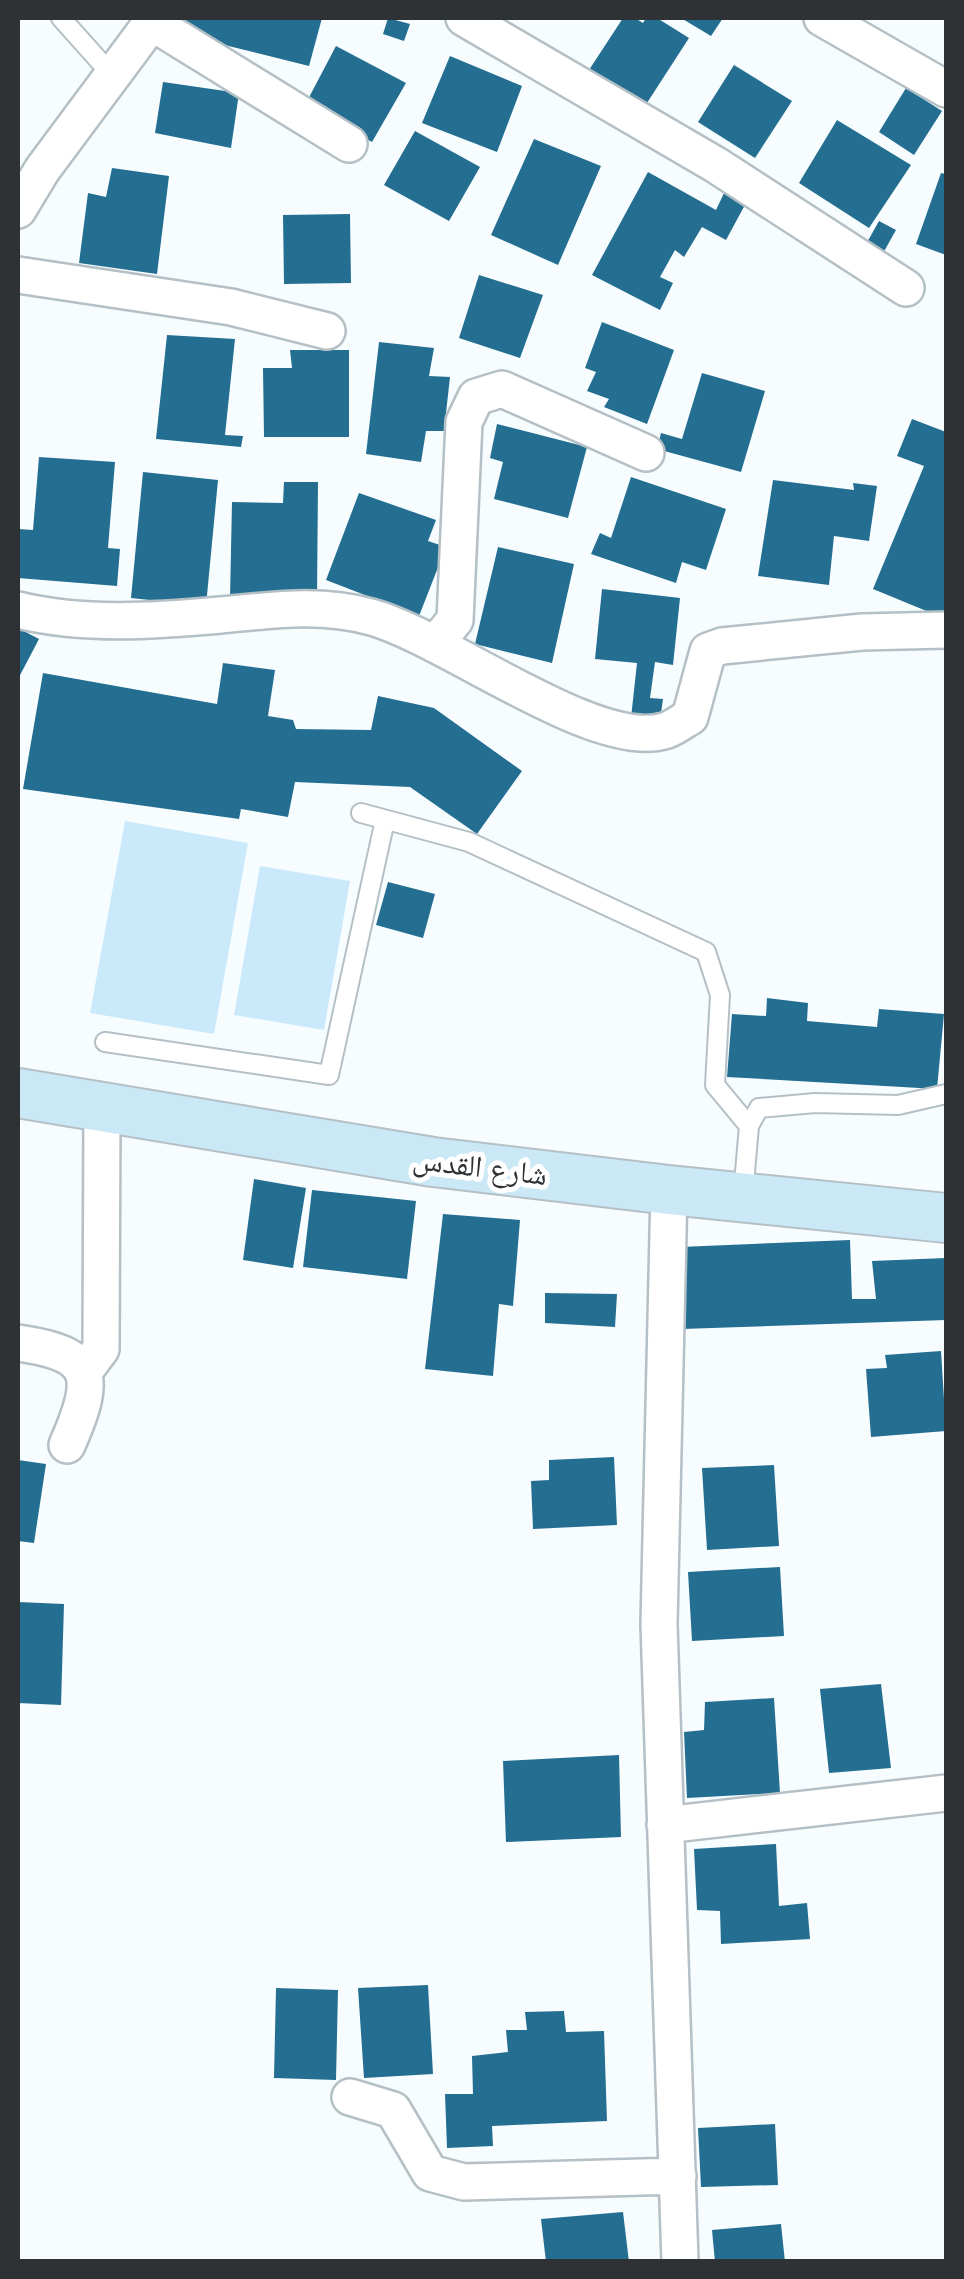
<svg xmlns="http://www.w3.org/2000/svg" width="964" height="2279" viewBox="0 0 964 2279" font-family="Arial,'Noto Naskh Arabic',sans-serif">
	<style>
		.green { fill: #caeafc }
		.building { fill: #246f91 }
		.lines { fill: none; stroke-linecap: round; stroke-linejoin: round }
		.lane-casing { stroke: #b4c0c6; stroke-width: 22 }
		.street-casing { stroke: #b4c0c6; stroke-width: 40 }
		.secondary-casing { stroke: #b4c0c6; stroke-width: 52 }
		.lane { stroke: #fff; stroke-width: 18 }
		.street { stroke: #fff; stroke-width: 35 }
		.secondary { stroke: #cae8f6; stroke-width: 48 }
		.labels { text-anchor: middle; stroke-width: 10; stroke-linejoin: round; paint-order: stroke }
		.street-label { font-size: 30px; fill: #2e3235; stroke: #fff }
	</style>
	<rect width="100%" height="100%" fill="#f7fcff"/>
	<path class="green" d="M125,821L248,843L214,1034L90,1013Z
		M260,866L350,881L324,1030L234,1015Z"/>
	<path class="building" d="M184,18H322L309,66L180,34Z
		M388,18L410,24L404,41L383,34Z
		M623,18H635L643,23L646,18H657L689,38L645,106L589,70Z
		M681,18H723L711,36Z
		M336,46L406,83L372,142L305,105Z
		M450,56L522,86L497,152L422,123Z
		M734,65L792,101L755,158L698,122Z
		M163,82L239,93L231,148L155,133Z
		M906,88L942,111L914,155L879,132Z
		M837,120L911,165L869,228L799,183Z
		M415,131L480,167L449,221L384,185Z
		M534,139L601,166L558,265L491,235Z
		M112,168L169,176L157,274L79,263L88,193L106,197Z
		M648,172L716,210L725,191L746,203L726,240L702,227L684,257L675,250L660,277L673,283L660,310L592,275Z
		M941,173L946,174V255L916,244Z
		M350,214L351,283L284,284L283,215Z
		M879,221L896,230L882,255L865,246Z
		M479,275L543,295L520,358L459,338Z
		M602,322L674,350L647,424L604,407L609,399L587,391L596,372L585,368Z
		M167,335L235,339L225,435L243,436L241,447L156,439Z
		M379,342L434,348L429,376L450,377L444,431H426L421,462L366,454Z
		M290,350H349V437H264L263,368H292Z
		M702,373L765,391L741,472L657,449L661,433L682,439Z
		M912,419L946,432V619L873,589L924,466L897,456Z
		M497,424L587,447L568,518L494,499L503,462L490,458Z
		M39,457L115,462L108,548L120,549L117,586L18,578V529L33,530Z
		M143,472L218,480L206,606L131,598Z
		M631,477L726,509L706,570L682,562L676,583L591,554L600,533L611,538Z
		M773,480L854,490L853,483L877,486L869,541L834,536L829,585L758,576Z
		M284,482H318L317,599L230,598L232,502L283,503Z
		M359,493L436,520L428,541L446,547L419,616L326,580Z
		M498,547L574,564L552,663L475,644Z
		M602,589L680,598L673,665L655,662L650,698L663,699L660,720L631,718L637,663L595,659Z
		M18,628L39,639L18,679Z
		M223,663L275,670L268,716L293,720L296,729L371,730L378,696L434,708L522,771L477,834L410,787L295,782L288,817L241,809L239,819L23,789L43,673L217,704Z
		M388,882L435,894L423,938L376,925Z
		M767,998L808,1003L807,1021L877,1027L879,1009L944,1014L937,1089L727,1077L732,1014L766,1016Z
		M254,1179L306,1188L293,1268L243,1260Z
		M312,1190L416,1201L407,1279L303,1267Z
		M443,1214L520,1220L513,1306L499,1304L493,1376L425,1369Z
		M850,1240L852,1299H876L872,1261L946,1258V1320L682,1329L680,1247Z
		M545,1293L617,1294L615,1327L545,1323Z
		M941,1351L946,1431L871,1437L866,1369L887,1368L885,1355Z
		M614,1457L617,1525L533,1529L531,1481L549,1480V1460Z
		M18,1460L46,1464L34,1543L18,1541Z
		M774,1465L779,1546L707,1550L702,1468Z
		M780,1567L784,1636L692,1641L688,1572Z
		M18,1602L64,1604L61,1705L18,1703Z
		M881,1684L891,1768L829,1773L820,1689Z
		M774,1698L780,1793L687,1798L684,1732L704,1730L705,1702Z
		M619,1755L621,1837L506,1842L503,1761Z
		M776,1844L779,1906L807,1903L810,1939L721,1944L720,1911L697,1910L694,1849Z
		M428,1985L433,2074L364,2078L358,1988Z
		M276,1988L338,1990L336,2080L274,2078Z
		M564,2011L566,2032L604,2031L607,2121L492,2126L493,2146L447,2148L445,2094H473L472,2056L508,2052L506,2030H527L525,2012Z
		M775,2124L778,2185L701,2187L698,2128Z
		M623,2212L629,2262H546L541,2219Z
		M781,2224L785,2262H715L712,2230Z"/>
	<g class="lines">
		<g class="lane-casing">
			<path id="lane" d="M61,18L112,75
				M361,813L469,842L706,952L720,995L715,1085L749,1126
				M105,1042L329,1075L385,820
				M743,1195L749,1126L759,1108L815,1103L898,1105L946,1094"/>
		</g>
		<g class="street-casing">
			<path id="street" d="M464,18L716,165L906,288
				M822,18L946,89
				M151,22L349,144
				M18,210L42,170L155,18
				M18,275L231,307L327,331
				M18,610C84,626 154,621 221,615C273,610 321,603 371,617C445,637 595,751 664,731C673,729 682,721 690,717L708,651L722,646L862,632L946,630
				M436,643L455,620L464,422L476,397L502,389L646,453
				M669,1190L659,1624L680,2262
				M18,1343C96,1354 97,1377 67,1445
				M83,1373L101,1349L102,1108
				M665,1825L946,1793
				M350,2097L393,2110L430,2173L464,2182L678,2176"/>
		</g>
		<g class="secondary-casing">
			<path id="secondary" d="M18,1093L433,1162L669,1190L946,1218"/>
		</g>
		<use href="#lane" class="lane"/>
		<use href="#street" class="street"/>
		<use href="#secondary" class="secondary"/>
	</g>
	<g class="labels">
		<g class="street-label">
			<text transform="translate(480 1167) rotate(7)" y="10">شارع القدس</text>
		</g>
	</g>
	<rect width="964" height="2279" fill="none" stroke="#2e3235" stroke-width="40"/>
</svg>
